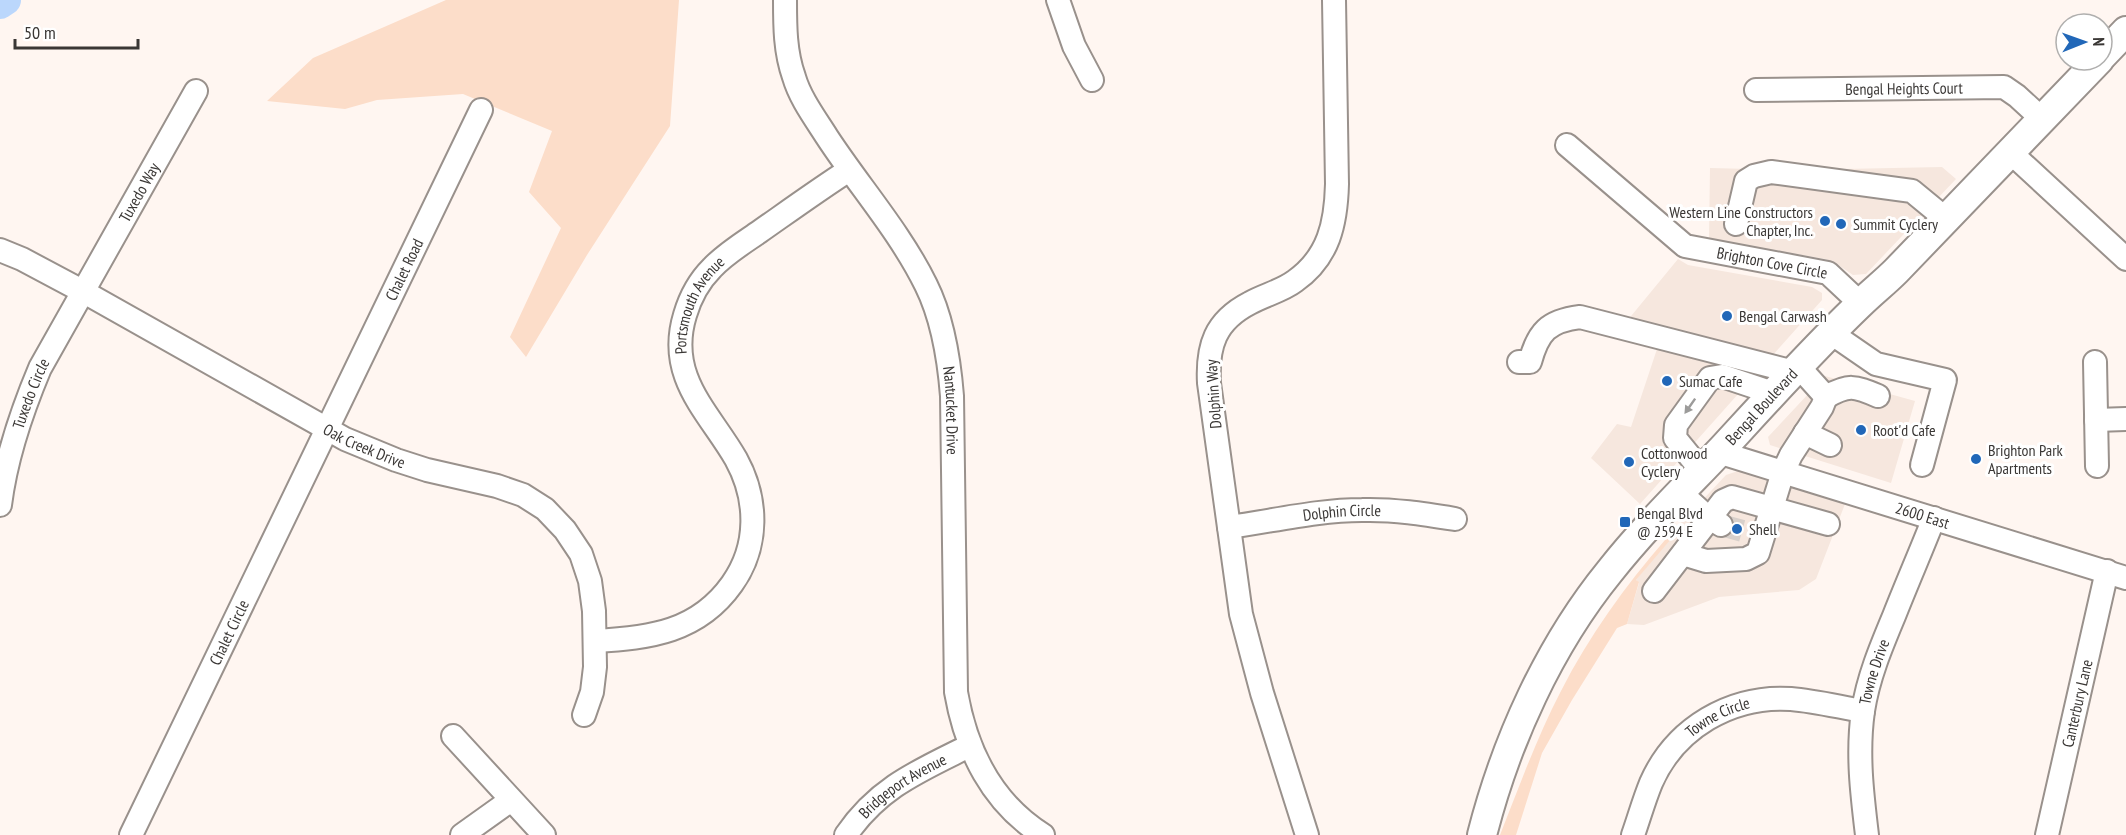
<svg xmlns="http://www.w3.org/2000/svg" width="2126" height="835" viewBox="0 0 2126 835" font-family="'PT Sans Narrow',sans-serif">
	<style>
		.built { fill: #f6e7de }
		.green { fill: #fcddc9 }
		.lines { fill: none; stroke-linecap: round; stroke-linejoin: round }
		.river { stroke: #bbd7fc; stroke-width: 30 }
		.minor-tunnel { stroke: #d8d0cb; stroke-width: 22; stroke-dasharray: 22 11; stroke-linecap: butt }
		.minor-casing { stroke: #99918c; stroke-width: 26 }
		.major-casing { stroke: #99918c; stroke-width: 32 }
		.minor { stroke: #fff; stroke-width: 22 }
		.major { stroke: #fff; stroke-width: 28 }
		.oneway { fill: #9c9b9a }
		.poi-dot { fill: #2167b8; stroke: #fff; stroke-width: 2 }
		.labels { text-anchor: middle; stroke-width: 6; stroke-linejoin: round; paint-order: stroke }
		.street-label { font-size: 16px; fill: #3a3735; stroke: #fff }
		.poi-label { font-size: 16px; fill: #3a3735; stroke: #fff; text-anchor: start }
	</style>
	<rect width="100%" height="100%" fill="#fff6f1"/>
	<path class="built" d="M1942,167L1956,179L1866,274L1853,275L1834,262L1825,259L1709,239L1710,168L1794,170Z
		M1678,259L1688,265L1812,287L1822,293V300L1640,504L1591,458L1617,424L1631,427L1664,328L1627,321Z
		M1825,376L1915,401L1891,483L1770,445L1768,437Z
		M1738,471L1845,504L1816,579L1799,590L1719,597L1644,625L1627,624L1639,583L1636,580L1669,538L1665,540L1726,475Z"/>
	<path class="green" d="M446,0H679L670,126L587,255L526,357L510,337L561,228L529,192L552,131L463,94L377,100L345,109L267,101L313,58Z
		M1669,538L1671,539L1636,580L1639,582L1627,624L1617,628L1572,700L1542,753L1516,835H1500C1519,787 1537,737 1561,691C1589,636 1625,586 1665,540Z"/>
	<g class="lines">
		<path class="river" d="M0,4L6,0"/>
		<path class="minor-tunnel" d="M1721,525L1753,534"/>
		<g class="minor-casing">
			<g id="minor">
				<path id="s1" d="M785,0C785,26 785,52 794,77C800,98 815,118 827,137C859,186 900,232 926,285C943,319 949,358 952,396L956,692C966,750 992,803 1043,835"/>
				<path d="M1058,0L1074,46L1092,80"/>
				<path id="s2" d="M1756,90L2004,87L2017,96L2042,119"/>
				<path id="s3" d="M1567,145L1685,246L1828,273L1860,303"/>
				<path d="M2010,152L2126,259"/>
				<path d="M1736,224L1746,181L1754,176L1771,172L1912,191L1946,219"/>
				<path id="s4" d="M0,250L22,259L84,292L345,439L396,460L427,470L497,486L523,495L545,509L565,530L581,554L590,581L594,611L595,667L592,692L584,715"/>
				<path d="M1831,333L1876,364L1945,380L1922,465"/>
				<path d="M1519,362H1530C1538,332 1548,321 1580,317L1794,372"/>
				<path d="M2095,362L2097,466"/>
				<path d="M1826,397C1849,384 1854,386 1878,396"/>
				<path d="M2096,420L2126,419"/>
				<path d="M1805,433L1830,445"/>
				<path id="s5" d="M1718,452L2126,578"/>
				<path d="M1701,470L1675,438L1676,425L1710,378L1722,376L1773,393"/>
				<path d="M1680,492L1703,513L1721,525"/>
				<path id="s6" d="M0,505C6,457 21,413 40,368L196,91"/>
				<path id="s7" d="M1229,527C1273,521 1318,510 1362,510C1393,509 1424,514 1455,519"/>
				<path d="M1683,554L1706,561L1746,559L1758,553L1783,472L1791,455L1822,407L1826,397L1799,367"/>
				<path d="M1654,591L1723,501L1732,497L1828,524"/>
				<path id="s8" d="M595,641C650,638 698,632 732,584C759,546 758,499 736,459C709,412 666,377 685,315C690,298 699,281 712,268C725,254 743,243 759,232C789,211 818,190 849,170"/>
				<path d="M453,736L544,835"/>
				<path id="s9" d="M131,835L481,110"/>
				<path d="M462,835L511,800"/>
				<path id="s10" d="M846,835C879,787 919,771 969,746"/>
				<path d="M1307,835L1262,693L1241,614L1209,383C1207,346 1215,321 1250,303C1264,295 1282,291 1295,281C1329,257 1336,223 1337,184L1334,0"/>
				<path id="s11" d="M1633,835C1639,818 1644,800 1651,783C1675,728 1731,695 1791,699C1815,701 1839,707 1863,711"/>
				<path id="s12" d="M1867,835C1862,794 1857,753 1863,711C1868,678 1881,647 1894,616C1907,583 1921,551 1934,518"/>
				<path id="s13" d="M2047,835L2107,571"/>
			</g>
		</g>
		<g class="major-casing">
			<g id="major">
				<path d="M2102,56L2126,31"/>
				<path id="s14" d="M1482,835C1506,741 1549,646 1610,571C1644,528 1683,490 1721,450C1766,401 1811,351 1859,305C1871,293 1884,283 1896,271L2099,60"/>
			</g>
		</g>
		<use href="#minor" class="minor"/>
		<use href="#major" class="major"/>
	</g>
	<defs><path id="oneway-solid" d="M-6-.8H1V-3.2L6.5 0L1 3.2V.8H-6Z" transform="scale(1.5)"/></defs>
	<use class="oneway" href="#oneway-solid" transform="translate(1690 406) rotate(125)"/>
	<g class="poi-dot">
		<circle cx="1825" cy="221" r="6"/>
		<circle cx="1841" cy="224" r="6"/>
		<circle cx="1727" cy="316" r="6"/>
		<circle cx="1667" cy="381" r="6"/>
		<circle cx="1861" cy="430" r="6"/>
		<circle cx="1976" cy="459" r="6"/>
		<circle cx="1629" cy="462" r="6"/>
		<rect x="1619" y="516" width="12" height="12" rx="3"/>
		<circle cx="1737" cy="529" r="6"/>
	</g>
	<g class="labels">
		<g class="street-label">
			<text dy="6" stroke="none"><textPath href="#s2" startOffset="148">Bengal Heights Court</textPath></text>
			<text dy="6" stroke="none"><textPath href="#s6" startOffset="345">Tuxedo Way</textPath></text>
			<text dy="6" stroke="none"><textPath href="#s3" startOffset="244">Brighton Cove Circle</textPath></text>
			<text dy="6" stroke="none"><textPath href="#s9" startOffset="628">Chalet Road</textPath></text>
			<text dy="6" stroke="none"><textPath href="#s8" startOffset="460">Portsmouth Avenue</textPath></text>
			<text transform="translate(1213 394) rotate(-94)" y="6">Dolphin Way</text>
			<text dy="6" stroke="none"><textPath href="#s6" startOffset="116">Tuxedo Circle</textPath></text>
			<text dy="6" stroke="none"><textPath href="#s14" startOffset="519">Bengal Boulevard</textPath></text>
			<text dy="6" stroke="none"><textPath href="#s1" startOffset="454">Nantucket Drive</textPath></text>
			<text dy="6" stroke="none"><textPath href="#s4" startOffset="414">Oak Creek Drive</textPath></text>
			<text dy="6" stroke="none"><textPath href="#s7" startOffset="114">Dolphin Circle</textPath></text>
			<text dy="6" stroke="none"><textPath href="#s5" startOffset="214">2600 East</textPath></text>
			<text dy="6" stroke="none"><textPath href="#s9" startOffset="225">Chalet Circle</textPath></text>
			<text dy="6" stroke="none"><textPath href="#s12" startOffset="165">Towne Drive</textPath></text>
			<text dy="6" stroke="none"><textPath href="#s13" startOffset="135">Canterbury Lane</textPath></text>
			<text dy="6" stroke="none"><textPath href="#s11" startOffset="152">Towne Circle</textPath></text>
			<text dy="6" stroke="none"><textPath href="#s10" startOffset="76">Bridgeport Avenue</textPath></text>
		</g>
		<g class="poi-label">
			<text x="1813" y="218" text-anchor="end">Western Line Constructors<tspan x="1813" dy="18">Chapter, Inc.</tspan></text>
			<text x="1853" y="230">Summit Cyclery</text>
			<text x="1739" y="322">Bengal Carwash</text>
			<text x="1679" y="387">Sumac Cafe</text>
			<text x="1873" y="436">Root'd Cafe</text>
			<text x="1988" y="456">Brighton Park<tspan x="1988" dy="18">Apartments</tspan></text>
			<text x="1641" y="459">Cottonwood<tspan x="1641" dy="18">Cyclery</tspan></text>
			<text x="1637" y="519">Bengal Blvd<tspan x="1637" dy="18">@ 2594 E</tspan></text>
			<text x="1749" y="535">Shell</text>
		</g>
	</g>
	<g transform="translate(2084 42) rotate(89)"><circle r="28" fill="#ffffff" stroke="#b0afae" stroke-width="1.5"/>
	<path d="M0-4.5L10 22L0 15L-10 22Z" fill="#2167b8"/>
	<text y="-9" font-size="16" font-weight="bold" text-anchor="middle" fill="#3a3735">N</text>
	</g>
	<path d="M15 39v9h123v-9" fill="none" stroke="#3a3735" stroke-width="3"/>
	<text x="24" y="39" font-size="18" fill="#3a3735" stroke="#ffffff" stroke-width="4.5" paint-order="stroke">50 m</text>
</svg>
